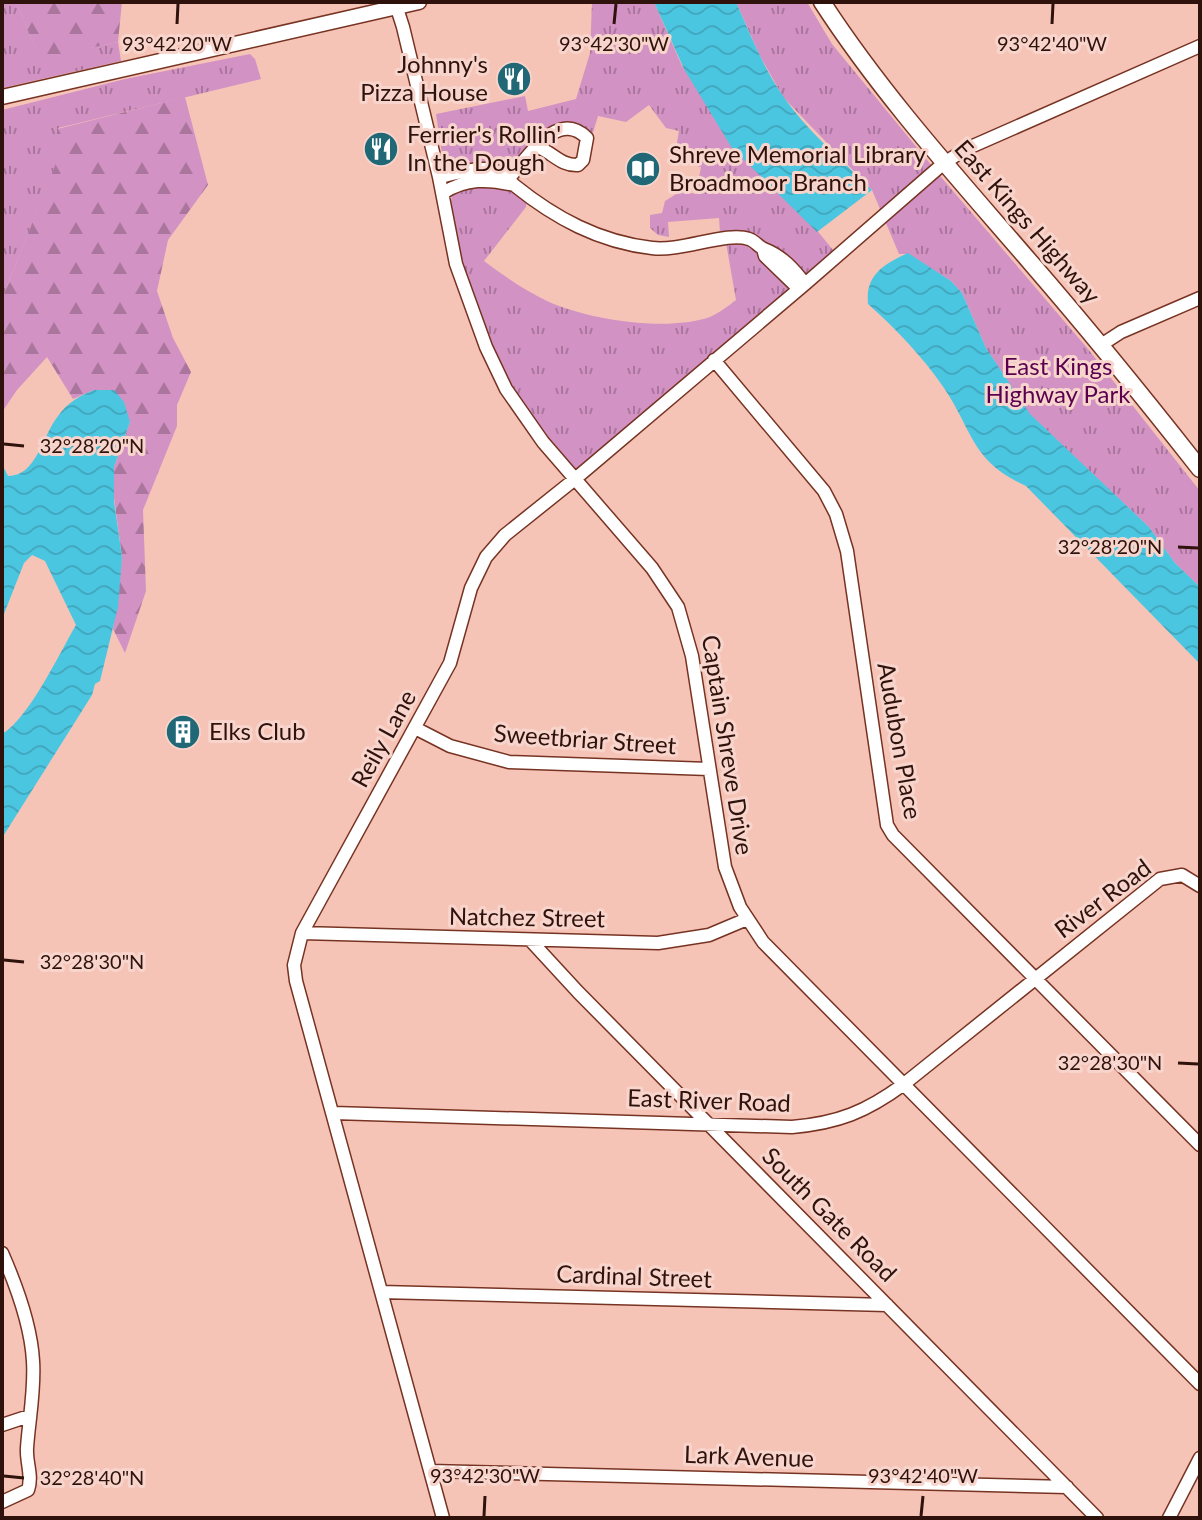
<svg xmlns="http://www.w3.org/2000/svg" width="1202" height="1520" viewBox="0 0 1202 1520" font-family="Lato,sans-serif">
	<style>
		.grass { fill: url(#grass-tufts) }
		.forest { fill: url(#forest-firs) }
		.water { fill: url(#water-waves) }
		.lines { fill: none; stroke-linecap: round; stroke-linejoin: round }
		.minor-casing { stroke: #732; stroke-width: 15 }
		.tertiary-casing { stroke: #732; stroke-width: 17 }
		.secondary-casing { stroke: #732; stroke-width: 19 }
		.minor { stroke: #fff; stroke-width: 12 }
		.tertiary { stroke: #fff; stroke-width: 14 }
		.secondary { stroke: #fff; stroke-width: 16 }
		.ticks { fill: none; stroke: #2f120b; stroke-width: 3 }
		.labels { text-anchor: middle; stroke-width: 6; stroke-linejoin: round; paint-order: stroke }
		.poi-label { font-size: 24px; fill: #2f120b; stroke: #f7d5cc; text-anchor: start }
		.street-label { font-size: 24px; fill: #2f120b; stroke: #f7d5cc }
		.park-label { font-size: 24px; fill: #5a004f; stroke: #f7d5cc }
		.ticks-label { font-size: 20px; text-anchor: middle; fill: #2f120b; stroke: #f7d5cc; stroke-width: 6; stroke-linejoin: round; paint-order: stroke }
	</style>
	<defs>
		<pattern id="grass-tufts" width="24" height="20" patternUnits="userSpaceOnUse" patternTransform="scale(2)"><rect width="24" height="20" fill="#d292c3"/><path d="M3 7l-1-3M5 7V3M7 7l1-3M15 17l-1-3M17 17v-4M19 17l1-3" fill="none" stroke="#ab769d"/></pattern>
		<pattern id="forest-firs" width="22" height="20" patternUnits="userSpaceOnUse" patternTransform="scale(2)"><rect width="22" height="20" fill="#d292c3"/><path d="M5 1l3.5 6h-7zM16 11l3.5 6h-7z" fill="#ab769d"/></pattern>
		<pattern id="water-waves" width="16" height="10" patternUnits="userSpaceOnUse" patternTransform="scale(2)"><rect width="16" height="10" fill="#4bc6e1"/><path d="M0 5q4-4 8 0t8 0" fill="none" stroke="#42a9c0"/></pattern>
	</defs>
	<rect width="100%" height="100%" fill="#f6c4b7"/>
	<path class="grass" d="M2,2H16L40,58L118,42L121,61L2,88Z
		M592,2H654L682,66L838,256L575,479L506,389L449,232L452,191L492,180L527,195L526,207L484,261C504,276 524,290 547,301C589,320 666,332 710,317C719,313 728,306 736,300L725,237L720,233L719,218L668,222L669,237L658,235L650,228V215L662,213L665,201L681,191L696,194L701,167L688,164L691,150L676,148L679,131L666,128L649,105L626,122L598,116L592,136L560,128L509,178L502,172L449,175L444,167L436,114L525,96L528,111L576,99L590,53Z
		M736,2H807L832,44L941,177L1088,349L1200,491V587L1175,563L1149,527L1029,414L986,348L962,293L951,281L908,254H899L872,190L783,97L759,54Z
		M250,54L255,59L261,79L58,128L65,142L2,299V110L125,79Z"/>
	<path class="forest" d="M16,2H122L118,42L40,59Z
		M185,97L208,185L168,240L157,291L173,338L191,372L177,405V426L143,510L146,591L125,653L113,629L122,557L114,498V467L130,422L94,390L73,399L47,357L17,390L2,412V299L64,143L57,129Z"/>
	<path class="water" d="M654,2H736C750,34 763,67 783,96C807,131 842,160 872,190L817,232L732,148L684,69Z
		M908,253L951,281L962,293L986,348L1030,414L1149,527L1175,563L1200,587V664L1026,486C971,461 974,433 944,388C923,357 896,329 868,304C865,275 884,264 908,253Z
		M94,390H114L124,402L130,422L114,467V501L122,557L118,607L100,681L95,684L92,695L2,838V734C29,718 59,654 76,625L45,561L32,555L24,563L2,619V464L8,476C37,476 42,436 58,416C67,403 79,396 94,390Z"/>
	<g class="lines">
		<g class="minor-casing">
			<path id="minor" d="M395,2L403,27L439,177L456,264L486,347L506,389L543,442L652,568L678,607L692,656L725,867L740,907L763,942L1200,1384
				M439,177C468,171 493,159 514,185C488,179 466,178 443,193
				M509,178C528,158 557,108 587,138L583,160L578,165C561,166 553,153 538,147
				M514,185C555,218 599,242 652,248C681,252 727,231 749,239C755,241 759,247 764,249C782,256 794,269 805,284
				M763,249L765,256L799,289
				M1101,345L1121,332L1200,298
				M714,360L824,491L836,514L847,551L887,825L893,835L1200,1145
				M415,728L450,746L509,762L709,769
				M302,933L658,943L709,935L747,919
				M531,941L578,992L1097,1518
				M334,1113L792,1127C838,1123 866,1112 904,1084L1160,879L1182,875L1200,886
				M2,1253C17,1287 31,1325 33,1361C35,1390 29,1419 27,1448C26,1463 33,1476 28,1490L2,1502
				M381,1292L887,1305
				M2,1425L29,1416
				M430,1471L1067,1487
				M443,1518L296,981L294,965L302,933L450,663L471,588L486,557L505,535L575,479L805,284L944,163L966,149L1200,46
				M1169,1518L1200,1458"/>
		</g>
		<g class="tertiary-casing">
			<path id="tertiary" d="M2,97L419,2"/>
		</g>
		<g class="secondary-casing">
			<path id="secondary" d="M822,2C883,96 958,178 1031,263C1089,330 1145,399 1200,469"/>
		</g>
		<use href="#minor" class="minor"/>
		<use href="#tertiary" class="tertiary"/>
		<use href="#secondary" class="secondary"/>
	</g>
	<path class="ticks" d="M177,24L178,4M614,24L616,4M1052,24L1053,4M4,444L24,446M1178,547L1198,548M4,960L24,962M1178,1063L1198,1064M4,1476L24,1478M484,1516L485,1496M921,1516L923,1496"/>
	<defs>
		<g id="restaurant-disc" transform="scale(1.8)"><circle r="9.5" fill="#216877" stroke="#f7d5cc"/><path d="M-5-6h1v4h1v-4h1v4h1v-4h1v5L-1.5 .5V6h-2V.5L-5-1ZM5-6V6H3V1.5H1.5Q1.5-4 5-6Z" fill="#fff"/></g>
		<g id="library-disc" transform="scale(1.8)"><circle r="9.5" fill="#216877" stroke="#f7d5cc"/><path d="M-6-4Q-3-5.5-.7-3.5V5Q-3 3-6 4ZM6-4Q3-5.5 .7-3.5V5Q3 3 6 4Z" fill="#fff"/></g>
		<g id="building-disc" transform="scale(1.8)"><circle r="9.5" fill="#216877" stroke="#f7d5cc"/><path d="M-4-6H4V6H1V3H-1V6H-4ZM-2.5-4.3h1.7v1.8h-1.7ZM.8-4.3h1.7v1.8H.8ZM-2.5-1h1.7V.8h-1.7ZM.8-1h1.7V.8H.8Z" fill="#fff"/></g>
	</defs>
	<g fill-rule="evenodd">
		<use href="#restaurant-disc" x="514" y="79"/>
		<use href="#restaurant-disc" x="381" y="149"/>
		<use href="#library-disc" x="643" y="169"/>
		<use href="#building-disc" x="183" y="732"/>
	</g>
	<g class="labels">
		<g class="poi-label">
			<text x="488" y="73" text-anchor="end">Johnny's<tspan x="488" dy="28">Pizza House</tspan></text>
			<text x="407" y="143">Ferrier's Rollin'<tspan x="407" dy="28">In the Dough</tspan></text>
			<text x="669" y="163">Shreve Memorial Library<tspan x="669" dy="28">Broadmoor Branch</tspan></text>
			<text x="209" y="740">Elks Club</text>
		</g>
		<g class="street-label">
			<text transform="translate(1027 222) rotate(49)" y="8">East Kings Highway</text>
			<text transform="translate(384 739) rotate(-61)" y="8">Reily Lane</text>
			<text transform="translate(585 740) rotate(4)" y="8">Sweetbriar Street</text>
			<text transform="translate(899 741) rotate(80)" y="8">Audubon Place</text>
			<text transform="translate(727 745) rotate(81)" y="8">Captain Shreve Drive</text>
			<text transform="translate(1103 899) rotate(-37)" y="8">River Road</text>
			<text transform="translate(527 918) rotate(1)" y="8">Natchez Street</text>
			<text transform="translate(709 1101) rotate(2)" y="8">East River Road</text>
			<text transform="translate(829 1215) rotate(45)" y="8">South Gate Road</text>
			<text transform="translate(634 1277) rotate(2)" y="8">Cardinal Street</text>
			<text transform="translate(749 1457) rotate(2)" y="8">Lark Avenue</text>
		</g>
		<g class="park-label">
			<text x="1058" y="375">East Kings<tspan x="1058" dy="28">Highway Park</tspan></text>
		</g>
	</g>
	<g class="ticks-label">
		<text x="177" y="51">93°42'20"W</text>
		<text x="614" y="51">93°42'30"W</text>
		<text x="1052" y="51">93°42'40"W</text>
		<text x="92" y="453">32°28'20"N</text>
		<text x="1110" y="554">32°28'20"N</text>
		<text x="92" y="969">32°28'30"N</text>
		<text x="1110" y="1070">32°28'30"N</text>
		<text x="485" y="1483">93°42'30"W</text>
		<text x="923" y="1483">93°42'40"W</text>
		<text x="92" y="1485">32°28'40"N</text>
	</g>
	<rect width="1202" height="1520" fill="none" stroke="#2f120b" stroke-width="8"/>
</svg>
